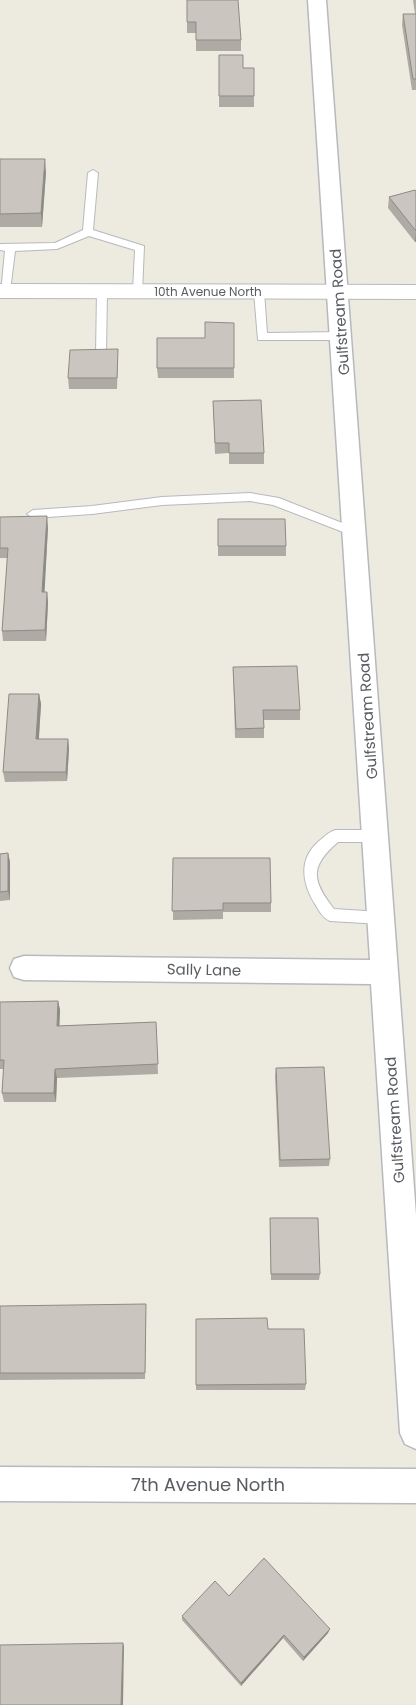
<svg xmlns="http://www.w3.org/2000/svg" width="416" height="1705" viewBox="0 0 416 1705" font-family="Poppins,sans-serif">
	<style>
		.lines { fill: none; stroke-linecap: round; stroke-linejoin: round }
		.service-casing { stroke: #b6b9be; stroke-width: 2 }
		.minor-casing { stroke: #b6b9be; stroke-width: 3 }
		.tertiary-casing { stroke: #b6b9be; stroke-width: 2 }
		.service { fill: #fff; fill-rule: evenodd }
		.minor { fill: #fff; fill-rule: evenodd }
		.tertiary { fill: #fff; fill-rule: evenodd }
		.wall { fill: #aeaaa4 }
		.shaded-wall { fill: #8d8b86 }
		.building { fill: #cac6bf; stroke: #8d8b86 }
		.labels { text-anchor: middle; stroke-width: 4; stroke-linejoin: round; paint-order: stroke }
		.far-street-label { font-size: 12px; fill: #595d62; stroke: #fff }
		.street-label { font-size: 15px; fill: #595d62; stroke: #fff }
		.near-street-label { font-size: 18px; fill: #595d62; stroke: #fff }
	</style>
	<rect width="100%" height="100%" fill="#edeae0"/>
	<g class="lines">
		<g class="service-casing">
			<path id="service" d="M93,170L98,173L93,230L144,246L142,293H134L133,291L135,250L89,236L57,249L15,251L10,291L9,293H1L5,251L0,250V244L55,243L83,230L88,173Z
				M102,288L107,291L106,355L101,359L96,355L97,291Z
				M259,289L264,292L267,333L342,332L347,336L342,340H258L254,292Z
				M250,493L279,498L360,530L362,533L356,537L273,505L250,501L162,505L92,514L33,518L27,514L33,510L92,506L162,497Z
				M335,830H376L381,832L383,836L381,840L376,842H338C310,866 311,880 334,909L381,912L386,914L388,918L386,922L381,924L330,921C323,918 319,911 315,904C302,883 298,859 319,841C324,837 329,832 335,830Z"/>
		</g>
		<g class="minor-casing">
			<path id="minor" d="M308,0H326L416,1215V1449L405,1444L400,1433L371,984L24,980L14,977L10,968L14,959L24,956L370,960Z
				M0,1467L416,1469V1503L0,1501Z"/>
		</g>
		<g class="tertiary-casing">
			<path id="tertiary" d="M0,284L416,285V299L0,298Z"/>
		</g>
		<use href="#service" class="service"/>
		<use href="#minor" class="minor"/>
		<use href="#tertiary" class="tertiary"/>
	</g>
	<path class="wall" d="M187,0L241,40V51H196V33H187Z
		M413,0H416V90H412L402,25L403,14H415Z
		M219,55L254,96V107H219Z
		M0,159L46,172L42,227H0Z
		M416,191V242H415L388,208L389,197Z
		M234,323V378H158L157,368L205,338Z
		M118,360L117,389H69L68,378Z
		M213,401L264,453V464H229V453L215,454Z
		M0,517L48,527L44,592H47L48,603L46,641H3L2,631L8,558H0Z
		M218,519L286,546V556H218Z
		M233,667L300,710V720H264V738H235Z
		M39,694L41,704L39,739H68L69,749L67,781L5,782L3,772Z
		M8,853L10,862V900L0,901V854Z
		M173,858L271,903V912H223V919L173,920Z
		M58,1001L60,1010L59,1026L156,1022L158,1074L57,1078L56,1102H4L2,1093L4,1069H0V1002Z
		M276,1068L330,1159L329,1166L279,1167L275,1076Z
		M270,1218L320,1274L319,1280H271L270,1224Z
		M0,1306L146,1312L145,1379L0,1380Z
		M196,1319L306,1384L305,1390H196Z
		M229,1596L328,1633L303,1661L283,1638L241,1686L182,1620V1616Z"/>
	<path class="shaded-wall" d="M45,159L46,172L42,227L41,213Z
		M416,231V242H415Z
		M47,516L48,527L44,603L42,592Z
		M47,592L48,603L46,641L45,630Z
		M39,694L41,704L38,749L36,739Z
		M68,739L69,749L67,781L66,772Z
		M8,853L10,862V900L8,891Z
		M58,1001L60,1010L59,1036L57,1026Z
		M55,1069L57,1078L56,1102L54,1093Z
		M330,1629L328,1633L303,1661L304,1657Z
		M284,1635L283,1638L241,1686V1683Z
		M123,1643L124,1646L123,1705H121Z"/>
	<path class="building" d="M187,0H238L241,40H196V22H187Z
		M403,14H416V79H413Z
		M219,55H243V68H254V96H219Z
		M0,159H45L41,213L0,214Z
		M415,190L416,191V231L389,197Z
		M205,322L234,323V368H157V338H205Z
		M118,349L117,378H68L70,350Z
		M261,400L264,453H229V443H215L213,401Z
		M47,516L42,592H47L45,630L2,631L8,548H0V517Z
		M218,519H285L286,546H218Z
		M297,666L300,710H263L264,728L236,729L233,667Z
		M9,694H39L36,739H68L66,772H3Z
		M8,853V891L0,892V854Z
		M173,858H270L271,903H223V910L172,911Z
		M58,1001L57,1026L156,1022L158,1064L55,1069L54,1093H2L4,1060H0V1002Z
		M324,1067L330,1159L280,1160L276,1068Z
		M270,1218H318L320,1274H271Z
		M146,1304L145,1373H0V1306Z
		M267,1318L268,1329H304L306,1384L196,1385V1319Z
		M264,1558L330,1629L304,1657L284,1635L241,1683L182,1616L215,1581L229,1596Z
		M123,1643L121,1705H0V1645Z"/>
	<g class="labels">
		<g class="far-street-label">
			<text x="208" y="296">10th Avenue North</text>
		</g>
		<g class="street-label">
			<text transform="translate(340 312) rotate(-94)" y="5">Gulfstream Road</text>
			<text transform="translate(368 716) rotate(-94)" y="5">Gulfstream Road</text>
			<text transform="translate(204 970) rotate(1)" y="5">Sally Lane</text>
			<text transform="translate(395 1120) rotate(-94)" y="5">Gulfstream Road</text>
		</g>
		<g class="near-street-label">
			<text x="208" y="1491">7th Avenue North</text>
		</g>
	</g>
</svg>
